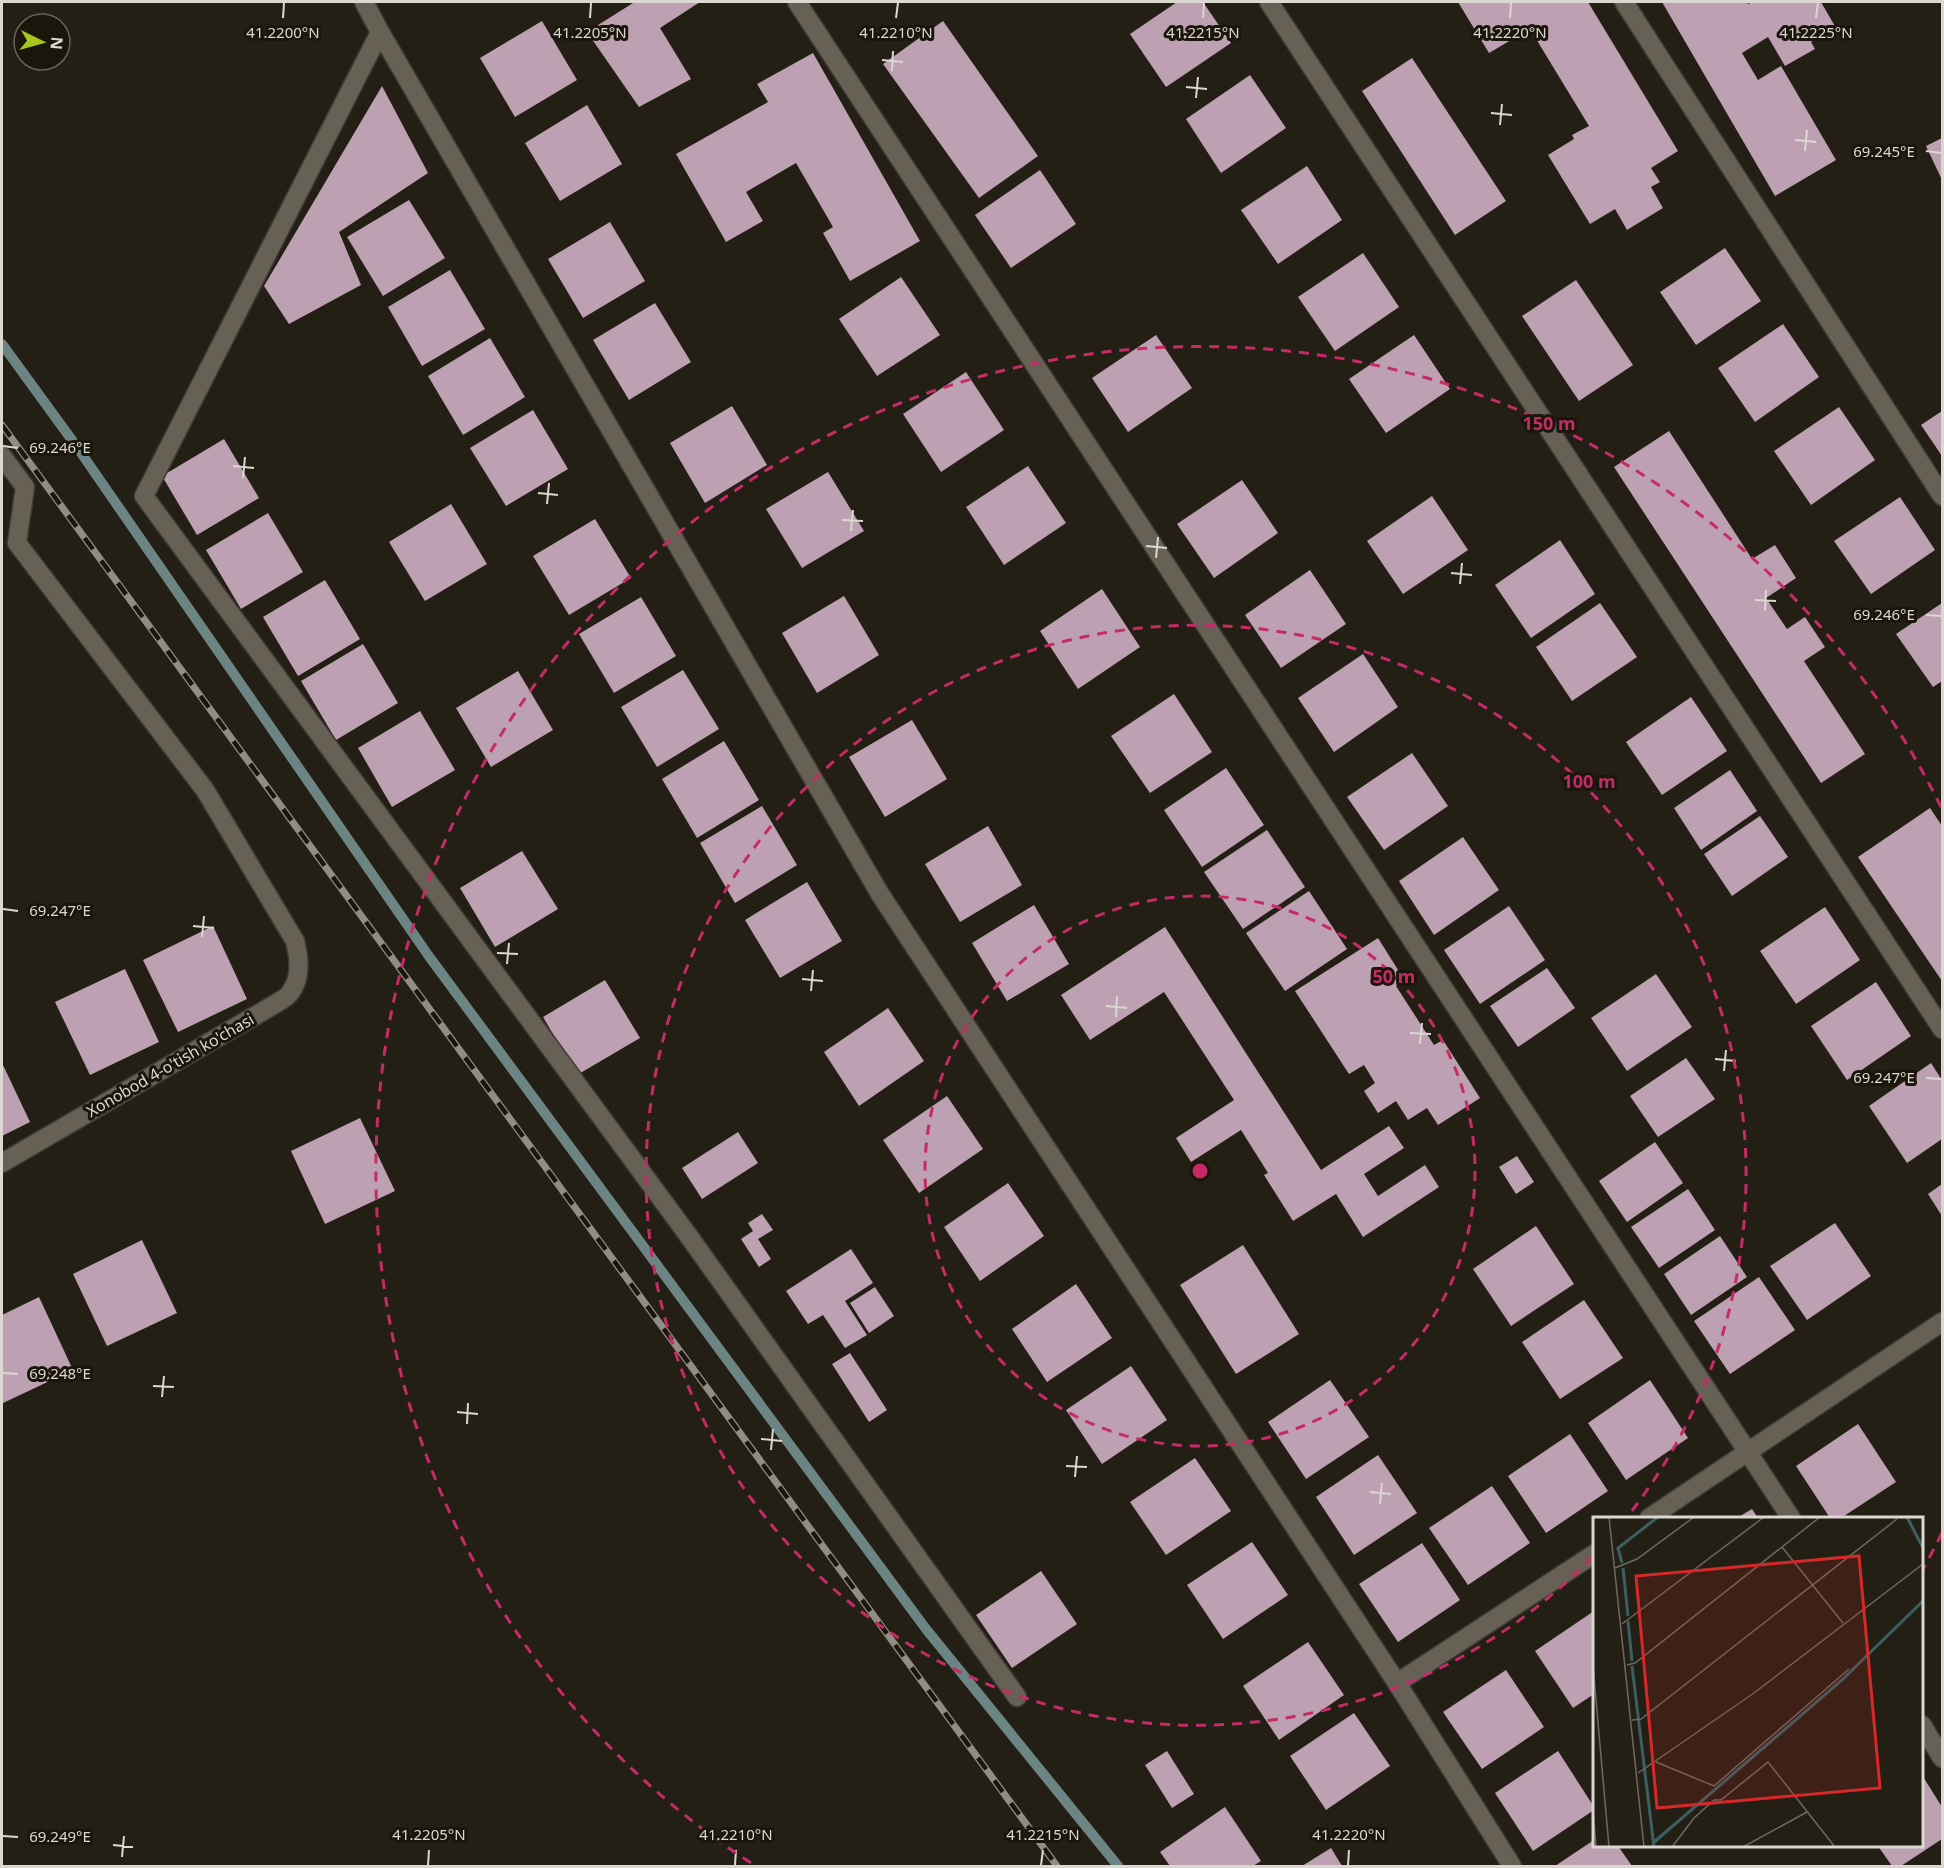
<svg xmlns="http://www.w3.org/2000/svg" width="1944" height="1868" viewBox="0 0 1944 1868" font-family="'Noto Sans',sans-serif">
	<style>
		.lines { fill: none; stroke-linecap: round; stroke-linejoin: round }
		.stream { stroke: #6c8483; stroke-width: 10 }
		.building { fill: #bda0b1 }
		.minor-casing { stroke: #3e3b34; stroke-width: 21 }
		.minor { stroke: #676155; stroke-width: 18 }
		.rail-casing { stroke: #918d85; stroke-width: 7 }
		.rail { stroke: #1b160c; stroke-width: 4.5; stroke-dasharray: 14; stroke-linecap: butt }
		.ticks { fill: none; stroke: #dbd8d1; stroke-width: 2 }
		.ring { fill: none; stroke: #c42b67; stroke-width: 3; stroke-dasharray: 10 8 }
		.labels { text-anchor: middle; stroke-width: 6; stroke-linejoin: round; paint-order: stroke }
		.street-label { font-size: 16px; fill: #dbd8d1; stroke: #1b160c }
		.inset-river { fill: none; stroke: #3c6062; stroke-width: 3 }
		.inset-road { fill: none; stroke: #6d6960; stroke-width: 1.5 }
		.view { fill: #d62828; fill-opacity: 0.15; stroke: #d62828; stroke-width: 3 }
		.inset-edge { fill: none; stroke: #dbd8d1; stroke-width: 3 }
		.ticks-label { font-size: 15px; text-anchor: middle; fill: #dbd8d1; stroke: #1b160c; stroke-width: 6; stroke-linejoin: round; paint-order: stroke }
		.centre { fill: #c42b67; stroke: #1b160c; stroke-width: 3 }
		.ring-label { font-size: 18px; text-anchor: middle; font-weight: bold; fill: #c42b67; stroke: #1b160c; stroke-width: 6; stroke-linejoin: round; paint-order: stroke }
	</style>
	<rect width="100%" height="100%" fill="#241f15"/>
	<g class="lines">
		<path class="stream" d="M2,344L77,447L428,955L926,1629L1118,1866"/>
	</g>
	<path class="building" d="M632,2H700L660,28L691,79L639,107L587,32L633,3Z
		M1177,2H1203L1231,43L1166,87L1130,34Z
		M1458,2H1588L1678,151L1651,168L1660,182L1651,187L1663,208L1627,230L1615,209L1590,224L1548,155L1574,139L1572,135L1589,126L1530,29L1489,53Z
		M1662,2H1747L1748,4L1752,2H1821L1836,28L1811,42L1815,49L1785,66L1768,37L1742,53L1758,80L1781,66L1836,160L1775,196Z
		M542,21L577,80L515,117L480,58Z
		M943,21L1038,156L979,198L883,64Z
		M813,53L920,241L850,281L823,233L833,227L796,163L746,192L763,221L726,242L676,154L768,102L757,84Z
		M1412,58L1506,201L1455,235L1362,91Z
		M1250,75L1286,128L1221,173L1186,119Z
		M382,86L428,173L339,232L361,285L289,324L264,286Z
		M587,105L622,164L560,201L525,143Z
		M1942,138V180L1926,146Z
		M1307,166L1342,220L1278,264L1241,210Z
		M1040,170L1076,224L1011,268L975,215Z
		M409,200L445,258L383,296L347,237Z
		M610,222L645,281L583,318L548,259Z
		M1725,248L1761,301L1696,345L1660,292Z
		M1363,253L1399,307L1335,351L1298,297Z
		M450,270L485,329L422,366L388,307Z
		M901,277L940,335L877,376L839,319Z
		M1576,280L1633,365L1579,401L1522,316Z
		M655,303L691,362L629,400L593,340Z
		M1783,324L1819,377L1755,422L1718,368Z
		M1156,335L1192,388L1128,432L1092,378Z
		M1414,335L1450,389L1386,433L1349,379Z
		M490,338L525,397L463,435L428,376Z
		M966,372L1004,430L941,472L903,414Z
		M732,406L767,465L705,503L670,443Z
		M1839,407L1875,460L1811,505L1774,451Z
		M533,410L568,469L506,506L470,448Z
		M1942,411V456L1921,425Z
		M1669,431L1752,559L1775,545L1796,578L1766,598L1787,629L1805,617L1825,647L1804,661L1865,754L1821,783L1614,467Z
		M224,439L259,498L197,535L162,476Z
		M1028,466L1066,523L1004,565L966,507Z
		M828,472L864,531L802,568L766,509Z
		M1242,480L1278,533L1214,578L1177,524Z
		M1432,496L1468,550L1403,594L1367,541Z
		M1900,497L1935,550L1871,594L1834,541Z
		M451,504L487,564L425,601L389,542Z
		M268,513L303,572L241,609L206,550Z
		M595,519L631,578L569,615L533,556Z
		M1560,540L1595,594L1531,638L1495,585Z
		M1310,570L1346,624L1281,668L1245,615Z
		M325,580L360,639L298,676L263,617Z
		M1102,589L1140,647L1078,689L1040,631Z
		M844,596L879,655L817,693L782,633Z
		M641,597L676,656L614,693L579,634Z
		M1600,603L1637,657L1572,701L1536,647Z
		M1942,603V681L1933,687L1896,634Z
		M363,644L398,703L336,740L301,681Z
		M1363,654L1398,707L1334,752L1298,698Z
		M683,670L719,729L657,767L621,707Z
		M518,671L553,730L491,767L456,708Z
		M1174,694L1212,752L1150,793L1111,736Z
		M1691,697L1727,751L1662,795L1626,742Z
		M420,711L455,770L392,807L358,748Z
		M912,720L947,779L885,817L849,757Z
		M724,741L759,800L697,838L662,779Z
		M1412,753L1448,806L1384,850L1347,797Z
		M1226,768L1264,825L1202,867L1164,810Z
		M1730,770L1757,811L1701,850L1674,808Z
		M762,806L797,865L735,903L700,843Z
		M1930,808L1942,826V981L1858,857Z
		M1760,816L1788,857L1732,896L1704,854Z
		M988,826L1022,885L960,922L925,864Z
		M1267,830L1305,887L1243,929L1204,872Z
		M1463,837L1499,890L1434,935L1399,881Z
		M522,851L558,909L495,947L460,888Z
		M807,882L842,941L780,978L745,920Z
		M1309,891L1347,949L1285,991L1246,933Z
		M1034,905L1069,964L1007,1001L972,943Z
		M1509,906L1545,960L1480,1004L1444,950Z
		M1825,907L1860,960L1796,1004L1760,951Z
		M213,926L247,999L178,1032L143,960Z
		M1165,927L1321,1170L1389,1126L1404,1148L1364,1174L1378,1196L1425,1165L1439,1187L1363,1237L1336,1194L1293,1221L1264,1175L1268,1173L1241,1130L1191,1162L1176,1138L1234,1100L1164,992L1090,1040L1061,995Z
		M1378,938L1405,981L1396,986L1434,1045L1443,1040L1480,1098L1438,1125L1427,1108L1408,1120L1396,1101L1378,1113L1364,1091L1375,1083L1364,1065L1349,1074L1295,991Z
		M1547,968L1575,1008L1518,1047L1490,1006Z
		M125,969L159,1042L90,1075L55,1002Z
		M1656,974L1692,1027L1627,1071L1591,1018Z
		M605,980L640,1038L577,1075L543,1017Z
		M1876,982L1911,1036L1847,1080L1811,1026Z
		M888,1008L924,1061L859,1106L824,1052Z
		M1686,1058L1715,1099L1658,1137L1630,1096Z
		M2,1063L30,1122L2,1136Z
		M1931,1063L1942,1080V1139L1907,1163L1869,1106Z
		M947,1096L983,1149L919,1193L883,1140Z
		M360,1118L395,1191L325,1224L291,1151Z
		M738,1132L758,1163L702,1199L682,1168Z
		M1655,1142L1683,1183L1627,1222L1599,1181Z
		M1517,1156L1534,1182L1516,1194L1499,1167Z
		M1008,1183L1044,1236L980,1281L944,1227Z
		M1942,1184V1216L1928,1194Z
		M1688,1189L1715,1230L1659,1268L1631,1227Z
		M762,1214L773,1230L758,1239L771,1259L759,1267L741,1239L753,1231L748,1223Z
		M1835,1223L1871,1276L1807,1320L1770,1266Z
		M1536,1226L1574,1284L1511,1326L1473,1269Z
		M1720,1236L1747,1277L1691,1315L1664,1274Z
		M142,1240L177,1313L107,1346L73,1274Z
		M1243,1245L1299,1334L1236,1374L1180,1285Z
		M851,1249L873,1283L845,1301L867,1335L845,1348L823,1315L808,1324L786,1291Z
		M1759,1277L1795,1330L1730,1374L1694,1321Z
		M1076,1284L1112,1338L1047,1382L1012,1329Z
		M875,1287L894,1316L869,1333L850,1303Z
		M39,1297L73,1370L3,1403L2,1399V1315Z
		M1584,1300L1623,1358L1560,1399L1522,1342Z
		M850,1353L887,1410L869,1422L832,1364Z
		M1131,1366L1167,1420L1102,1464L1066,1410Z
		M1330,1380L1369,1437L1306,1479L1268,1422Z
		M1650,1380L1688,1438L1626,1480L1588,1423Z
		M1858,1424L1896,1482L1841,1518H1830L1796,1466Z
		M1570,1434L1608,1491L1546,1533L1508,1476Z
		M1378,1455L1417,1513L1354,1555L1316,1497Z
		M1195,1458L1231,1511L1166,1555L1130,1502Z
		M1492,1486L1530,1543L1468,1585L1429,1528Z
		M1752,1509L1758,1518H1737Z
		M1252,1542L1288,1595L1223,1639L1187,1585Z
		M1422,1543L1460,1600L1398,1642L1359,1584Z
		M1041,1571L1077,1624L1012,1668L976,1615Z
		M1594,1611V1694L1573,1708L1535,1651Z
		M1308,1642L1344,1695L1279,1740L1243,1686Z
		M1506,1670L1544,1727L1482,1769L1443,1712Z
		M1354,1713L1390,1766L1326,1810L1290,1756Z
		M1167,1751L1194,1794L1172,1808L1145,1765Z
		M1558,1751L1594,1807V1810L1533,1851L1495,1793Z
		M1922,1775L1942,1807V1839L1901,1866H1892L1878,1846H1922Z
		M1225,1807L1261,1861L1253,1866H1170L1160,1852Z
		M1594,1840V1846H1618L1632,1866H1555Z
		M1331,1848L1342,1866H1302Z"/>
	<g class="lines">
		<g class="minor-casing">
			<path id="minor" d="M364,2L380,32L880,894L1397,1683L1512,1866
				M797,2L1791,1518
				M1269,2L1942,1029
				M1624,2L1942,496
				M380,32L144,496L688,1235L1017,1697
				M2,456L25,487L17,543L205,790L295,941C299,958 302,977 290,993C286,999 276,1003 270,1007L2,1163
				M1649,1518L1942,1322
				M1397,1683L1594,1554
				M1922,1725L1942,1758"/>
		</g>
		<use href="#minor" class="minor"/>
		<g class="rail-casing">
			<path id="rail" d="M2,425L1057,1866"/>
		</g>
		<use href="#rail" class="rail"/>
	</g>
	<path class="ticks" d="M283,18L284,3M590,18L591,3M896,18L898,3M1203,18L1204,3M1510,18L1511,3M1816,18L1818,3M882,60L903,62M892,71L893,51M1186,87L1207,89M1196,98L1198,77M1491,113L1512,115M1500,125L1502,104M1795,140L1816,142M1805,151L1807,130M1926,151L1941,153M3,446L18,448M233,466L254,468M243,478L245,457M538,493L558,495M547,504L549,483M842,520L863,521M851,531L853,510M1146,546L1167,548M1156,558L1158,537M1451,573L1472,575M1460,584L1462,563M1755,600L1776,601M1765,611L1766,590M1926,615L1941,616M3,909L18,911M193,926L214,928M202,937L204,916M497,953L518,954M507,964L509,943M802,979L823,981M811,991L813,970M1106,1006L1127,1008M1116,1017L1117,996M1410,1033L1431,1034M1420,1044L1422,1023M1715,1059L1736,1061M1724,1071L1726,1050M1926,1078L1941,1079M3,1373L18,1374M153,1386L174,1387M162,1397L164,1376M457,1412L478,1414M467,1424L468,1403M761,1439L782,1441M771,1450L773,1429M1066,1466L1087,1467M1075,1477L1077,1456M1370,1492L1391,1494M1380,1504L1382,1483M3,1836L18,1837M113,1845L133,1847M122,1857L124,1836M428,1865L429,1850M735,1865L736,1850M1041,1865L1043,1850M1348,1865L1349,1850"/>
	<g class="ring">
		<circle cx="1200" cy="1171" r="275"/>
		<path d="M1592 1557A550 550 0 1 1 1627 1517"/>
		<path d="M1942 1533A825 825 0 0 1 1922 1571M751 1863A825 825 0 1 1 1942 809"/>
	</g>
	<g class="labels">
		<g class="street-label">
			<text transform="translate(170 1065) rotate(-30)" y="6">Xonobod 4-o'tish ko'chasi</text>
		</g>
	</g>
	<g transform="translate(1593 1517)">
		<rect width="330" height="330" fill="#241f15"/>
		<path class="inset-river" d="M314,0L330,31M29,46L25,31L65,0M30,51L35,99M35,104L39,144M39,149L61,330M60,326L249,163L330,84"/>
		<path class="inset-road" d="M16,0L51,330M189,30L250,106M22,51L44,42L101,0M29,107L171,0M34,148L42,146L227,0M0,149L16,330M39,203L48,202L304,2M63,245L121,269L256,152M45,256L161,176L330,47M0,293L3,330M79,330L101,301L121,283H128L175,245L242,330M150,330L214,295"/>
		<path class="view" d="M266,39L287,271L64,291L43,59Z"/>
		<rect width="330" height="330" class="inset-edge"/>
	</g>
	<g class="ticks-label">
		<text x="283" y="38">41.2200°N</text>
		<text x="590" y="38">41.2205°N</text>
		<text x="896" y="38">41.2210°N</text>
		<text x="1203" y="38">41.2215°N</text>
		<text x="1510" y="38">41.2220°N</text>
		<text x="1816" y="38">41.2225°N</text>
		<text x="1884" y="157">69.245°E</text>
		<text x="60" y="453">69.246°E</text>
		<text x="1884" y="620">69.246°E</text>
		<text x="60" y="916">69.247°E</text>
		<text x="1884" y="1083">69.247°E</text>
		<text x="60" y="1379">69.248°E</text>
		<text x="429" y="1840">41.2205°N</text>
		<text x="736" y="1840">41.2210°N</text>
		<text x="1043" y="1840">41.2215°N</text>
		<text x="1349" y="1840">41.2220°N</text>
		<text x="60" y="1842">69.249°E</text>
	</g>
	<circle cx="1200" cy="1171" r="9" class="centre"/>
	<g class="ring-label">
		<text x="1549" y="430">150 m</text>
		<text x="1589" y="788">100 m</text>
		<text x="1394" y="983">50 m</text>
	</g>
	<rect width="1944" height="1868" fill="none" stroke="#dbd8d1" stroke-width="6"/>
	<g transform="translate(42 42) rotate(95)"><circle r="28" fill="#1b160c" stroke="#68645b" stroke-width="1.5"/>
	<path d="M0-4.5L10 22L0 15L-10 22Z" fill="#a7c71e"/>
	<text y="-9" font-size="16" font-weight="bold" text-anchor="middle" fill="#dbd8d1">N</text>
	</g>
</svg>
